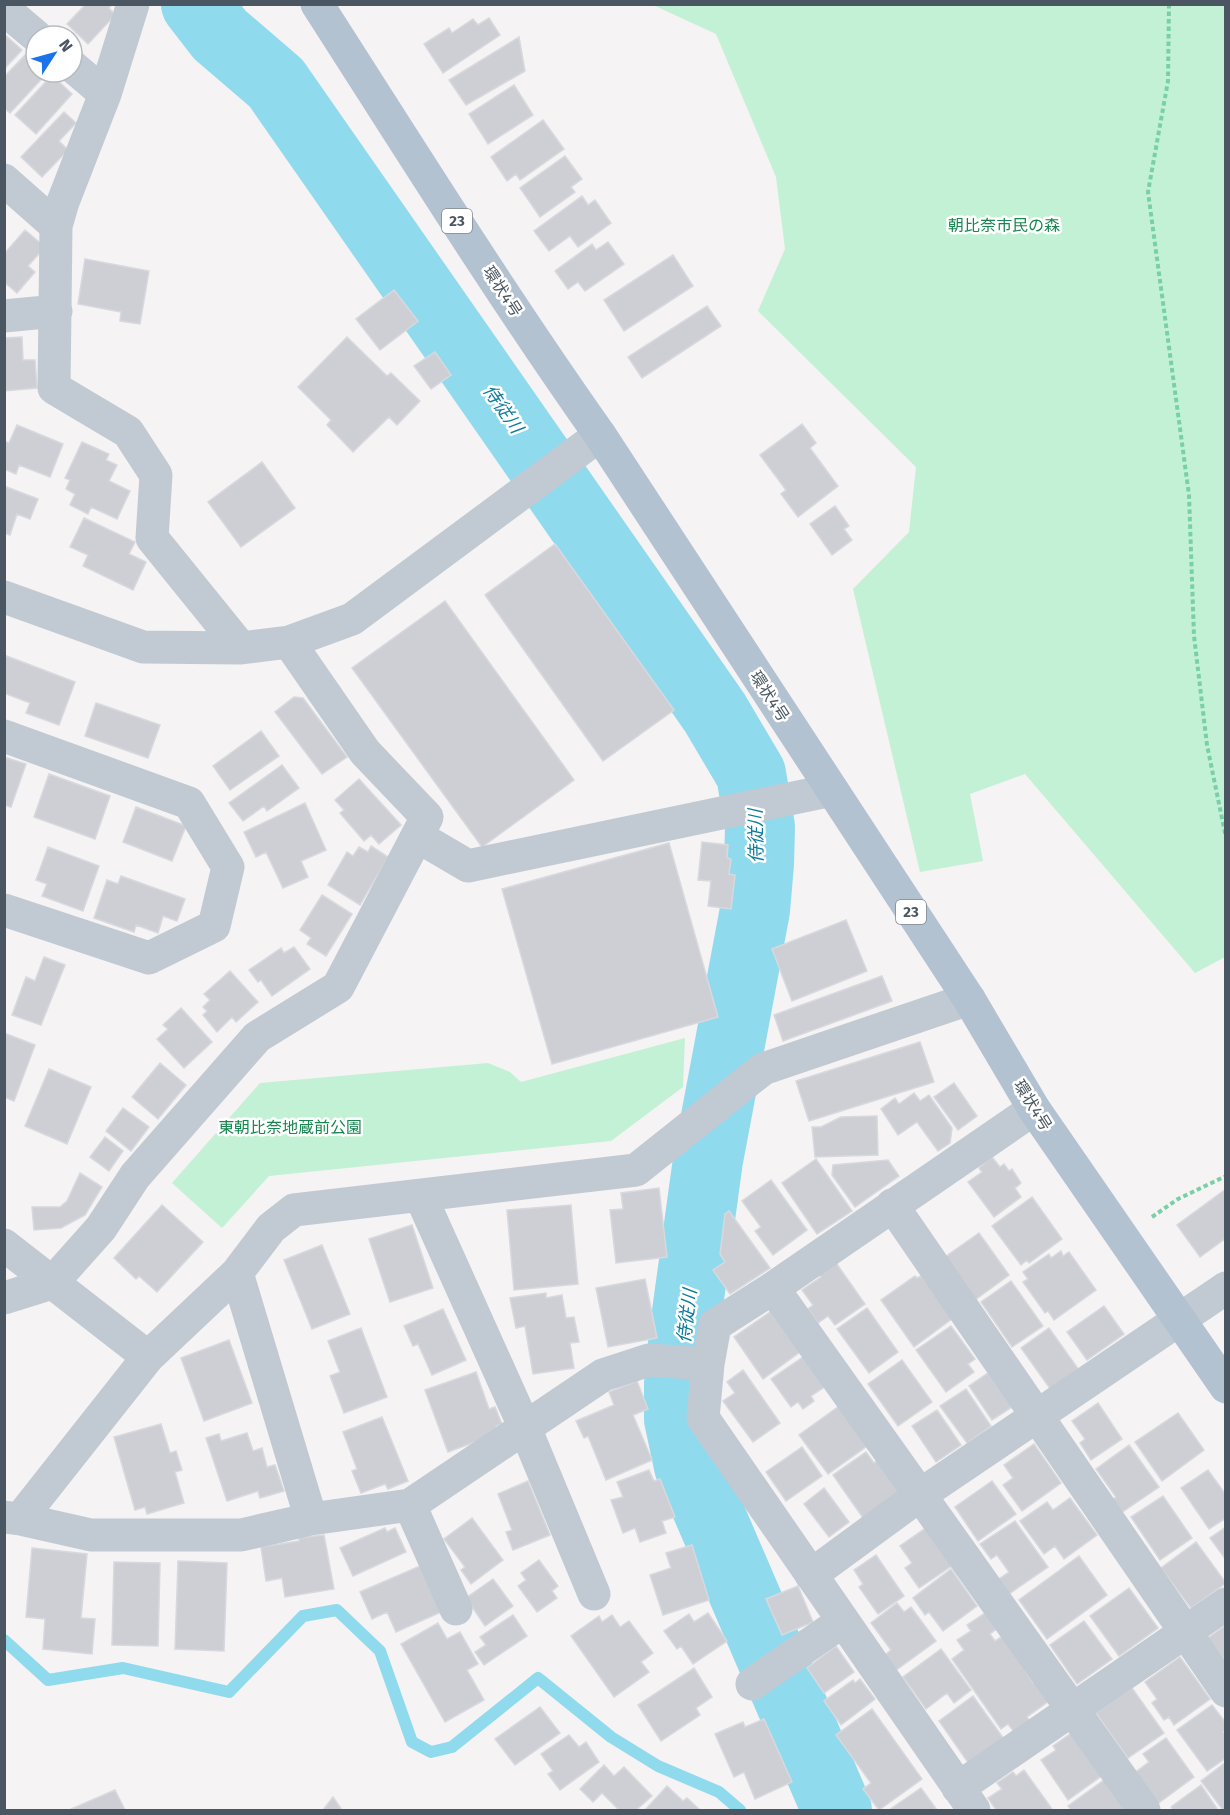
<svg xmlns="http://www.w3.org/2000/svg" width="1230" height="1815" viewBox="0 0 1230 1815" font-family="'Fira Sans','Noto Sans JP',sans-serif">
	<style>
		.green { fill: #c3f1d5 }
		.lines { fill: none; stroke-linecap: round; stroke-linejoin: round }
		.stream { stroke: #90daee; stroke-width: 12 }
		.river { stroke: #90daee; stroke-width: 70 }
		.building { fill: #cdcfd5; stroke: #d7d9de; stroke-width: 1.5 }
		.path { stroke: #7ad0a6; stroke-width: 4; stroke-dasharray: 4.5 3; stroke-linecap: butt }
		.minor { stroke: #c1cad2; stroke-width: 33 }
		.major { stroke: #b3c2d1; stroke-width: 33 }
		.labels { text-anchor: middle; stroke-width: 5; stroke-linejoin: round; paint-order: stroke }
		.shield { fill: #fff; stroke: #808990; stroke-width: 1.5 }
		.shield-label { font-size: 15px; font-weight: bold; fill: #4a5661 }
		.park-label { font-size: 16px; fill: #17864f; stroke: #fff }
		.street-label { font-size: 16px; fill: #4a5661; stroke: #fff }
		.water-label { font-size: 18px; font-style: italic; fill: #0c7c9b; stroke: #fff }
	</style>
	<rect width="100%" height="100%" fill="#f5f3f3"/>
	<path class="green" d="M653,5H1225V957L1195,973L1025,774L970,794L983,861L920,872L853,589L909,532L916,467L758,311L785,249L776,177L716,34Z
		M685,1038L683,1087L611,1141L269,1176L222,1228L172,1183L260,1083L488,1063L510,1072L521,1082Z"/>
	<g class="lines">
		<path class="stream" d="M4,1640L48,1680L123,1668L229,1692L303,1616L337,1610L380,1651L412,1742L431,1752L452,1747L538,1678L611,1737L658,1766L719,1792L740,1810"/>
		<path class="river" d="M196,4L220,35L276,83L715,713L751,774L760,827L759,864L755,910L708,1160L684,1334L679,1384V1419L689,1466L837,1810"/>
	</g>
	<path class="building" d="M86,4H112L109,8L115,15L88,44L67,24Z
		M489,18L500,35L443,73L424,44L449,28L452,33L473,19L478,25Z
		M4,34L22,50L4,69Z
		M519,37L525,71L466,105L449,80Z
		M26,54L36,64V72L47,73L10,113L4,108V77Z
		M52,75L72,94L36,134L15,115Z
		M514,85L533,115L488,144L469,114Z
		M64,112L76,123L59,141L68,150L42,177L21,157Z
		M543,120L564,149L520,180L516,174L507,181L491,157Z
		M565,156L582,179L571,187L575,192L540,217L520,188Z
		M582,196L588,205L595,200L611,223L578,247L570,236L549,251L534,231Z
		M25,230L45,247L28,266L35,272L17,293L4,282V254Z
		M608,242L624,264L585,291L578,282L568,289L555,271L592,244L596,250Z
		M673,255L693,286L624,331L604,300Z
		M85,259L149,271L140,324L120,321L121,312L78,304Z
		M394,290L418,321L380,350L356,319Z
		M707,306L721,326L642,378L628,357Z
		M22,337L23,360H35L37,388L4,391V338Z
		M347,337L387,376L391,373L420,401L397,425L389,417L353,452L327,425L331,420L298,387Z
		M435,352L451,375L431,389L414,366Z
		M802,424L816,443L810,448L838,486L798,517L781,494L786,490L760,455Z
		M17,425L63,444L50,477L19,465L16,474L4,469V441L9,443Z
		M82,442L109,454L106,460L117,465L109,481L130,491L117,519L91,507L88,514L70,505L75,494L66,489L70,480L65,478Z
		M262,462L295,508L241,547L208,502Z
		M4,486L38,499L30,519L17,514L10,535L4,533Z
		M835,506L849,526L844,529L852,540L832,555L810,524Z
		M84,518L135,542L129,554L146,562L133,590L83,566L88,555L70,547Z
		M555,544L674,710L603,761L485,595Z
		M445,601L574,780L482,847L352,668Z
		M4,655L75,682L59,725L26,713L30,703L4,693Z
		M294,697L303,698L347,757L322,774L275,712Z
		M96,703L160,725L148,758L85,736Z
		M261,731L279,756L230,790L213,766Z
		M4,757L26,764L11,807L4,805Z
		M282,765L299,788L267,811L264,806L243,821L229,803Z
		M49,774L110,796L95,839L34,817Z
		M359,779L401,825L379,844L371,835L364,841L340,813L344,810L335,800Z
		M305,803L326,850L301,861L308,877L283,888L266,852L256,857L244,832Z
		M136,807L186,826L172,861L123,842Z
		M702,842L728,845L727,858L731,859L729,874L735,875L731,909L708,906L711,881L698,880Z
		M669,843L718,1017L552,1064L502,889Z
		M371,846L388,857L360,905L328,885L347,852L353,856L359,847L368,852Z
		M48,847L99,866L83,911L42,896L47,884L36,880Z
		M121,876L185,899L177,921L163,916L158,933L136,925L134,932L94,918L107,880L118,884Z
		M322,895L352,914L326,956L307,944L311,938L300,930Z
		M846,920L867,971L792,1001L772,949Z
		M294,947L310,969L272,996L261,980L258,982L249,970L281,948L284,953Z
		M44,957L65,965L41,1025L12,1015L26,977L35,981Z
		M230,971L258,1002L236,1022L232,1017L217,1032L203,1015L207,1011L203,1007L210,1000L204,994Z
		M882,976L892,1001L783,1041L774,1015Z
		M181,1008L212,1042L184,1068L157,1039L168,1029L163,1025Z
		M4,1033L35,1045L14,1101L4,1097Z
		M920,1042L934,1082L809,1121L796,1081Z
		M160,1063L186,1085L158,1119L132,1097Z
		M49,1069L91,1087L67,1144L25,1126Z
		M954,1083L977,1116L958,1130L934,1097Z
		M914,1093L920,1101L929,1095L952,1128L950,1143L938,1151L917,1122L898,1135L881,1109L895,1098L899,1104Z
		M123,1108L149,1127L131,1151L106,1131Z
		M877,1116L878,1155L815,1157L812,1127H821L841,1117Z
		M105,1137L123,1151L109,1171L90,1157Z
		M992,1157L1000,1167L1004,1164L1009,1171L1012,1169L1021,1183L1015,1188L1021,1197L994,1217L968,1182L982,1172L979,1168Z
		M816,1159L852,1211L817,1234L782,1183Z
		M888,1160L899,1176L855,1207L832,1175L833,1165Z
		M80,1173L102,1187L85,1215L61,1228L34,1230L32,1207H60L67,1201Z
		M771,1180L807,1230L773,1255L755,1231L761,1227L742,1201Z
		M659,1188L667,1257L616,1263L610,1210L623,1209L621,1193Z
		M1226,1189V1238L1200,1257L1177,1225Z
		M1032,1197L1062,1239L1029,1263L1027,1260L1021,1265L992,1226Z
		M162,1205L203,1242L157,1292L139,1276L136,1279L114,1258Z
		M571,1205L578,1284L514,1290L507,1210Z
		M729,1211L770,1268L730,1294L713,1270L725,1262L720,1254L725,1214Z
		M412,1225L433,1288L390,1302L369,1239Z
		M979,1233L1009,1275L975,1300L945,1257Z
		M322,1245L350,1314L312,1329L284,1260Z
		M1061,1251L1063,1256L1069,1252L1096,1290L1054,1320L1048,1311L1045,1313L1023,1282L1028,1279L1023,1272L1049,1254L1051,1258Z
		M834,1260L865,1304L835,1325L828,1316L818,1323L808,1309L813,1305L802,1290L821,1277L817,1271Z
		M915,1276L917,1278L921,1276L953,1318L914,1347L881,1300Z
		M645,1279L657,1338L608,1347L596,1288Z
		M1011,1281L1043,1326L1012,1347L981,1302Z
		M546,1293V1298L562,1295L566,1318L574,1317L579,1342L570,1343L574,1368L533,1374L525,1326L516,1328L510,1298Z
		M1104,1306L1124,1334L1087,1360L1067,1332Z
		M867,1308L898,1352L869,1373L837,1329Z
		M443,1309L466,1360L432,1375L418,1344L413,1346L404,1326Z
		M770,1312L800,1352L763,1379L734,1337Z
		M951,1326L975,1359L968,1364L974,1372L946,1392L916,1350Z
		M361,1328L387,1397L344,1413L330,1376L340,1372L328,1341Z
		M1049,1328L1079,1370L1051,1390L1021,1348Z
		M229,1340L252,1403L204,1421L181,1358Z
		M803,1357L826,1386L811,1396L814,1401L803,1409L798,1402L791,1407L771,1379Z
		M902,1360L932,1402L898,1426L868,1384Z
		M743,1370L780,1423L753,1442L723,1401L735,1393L727,1382Z
		M476,1372L489,1409L495,1407L502,1424L496,1426L499,1433L448,1452L425,1390Z
		M988,1373L1012,1407L992,1420L969,1386Z
		M637,1381L648,1409L633,1415L652,1460L606,1480L588,1436L584,1438L576,1421L614,1405L609,1392Z
		M966,1389L991,1426L967,1443L940,1406Z
		M1098,1403L1122,1439L1091,1460L1080,1443L1085,1439L1072,1421Z
		M842,1404L870,1444L828,1474L799,1435Z
		M937,1410L961,1445L936,1462L912,1426Z
		M1178,1413L1204,1450L1162,1481L1135,1442Z
		M382,1417L408,1481L388,1489L385,1484L361,1493L352,1471L357,1469L343,1432Z
		M161,1424L170,1453L176,1451L182,1470L175,1472L184,1503L147,1514L145,1507L135,1510L114,1437Z
		M247,1433L253,1451L262,1448L267,1467L275,1465L284,1491L260,1498L258,1491L227,1501L206,1438L219,1434L221,1441Z
		M1034,1444L1061,1483L1022,1511L1003,1485L1013,1478L1004,1465Z
		M1129,1445L1159,1487L1118,1515L1109,1502L1116,1497L1096,1469Z
		M802,1447L822,1476L786,1501L766,1472Z
		M866,1452L874,1463L881,1458L903,1490L863,1518L833,1475Z
		M649,1470L654,1481L660,1479L675,1517L662,1521L666,1533L640,1542L635,1528L623,1533L611,1500L623,1497L617,1482Z
		M1208,1470L1226,1495V1518L1209,1529L1181,1488Z
		M528,1481L550,1535L513,1550L506,1532L512,1530L498,1494Z
		M992,1481L1016,1514L978,1541L955,1507Z
		M824,1488L849,1522L829,1537L804,1504Z
		M1163,1496L1192,1538L1160,1560L1131,1517Z
		M1070,1498L1097,1535L1064,1559L1055,1546L1044,1554L1020,1521L1047,1502L1053,1510Z
		M472,1518L503,1560L471,1584L461,1570L465,1567L444,1539Z
		M1015,1521L1048,1567L1009,1594L999,1579L1009,1572L997,1555L991,1559L980,1544Z
		M930,1525L956,1563L919,1588L905,1568L912,1563L900,1546Z
		M1226,1527V1560L1210,1538Z
		M385,1528L387,1532L395,1528L406,1552L353,1576L340,1548Z
		M324,1535L334,1589L285,1597L282,1578L266,1581L261,1547L299,1541V1538Z
		M1196,1542L1226,1583L1191,1608L1161,1568Z
		M692,1545L709,1600L663,1615L650,1575L671,1568L666,1553Z
		M32,1548L87,1554L81,1618L95,1619L92,1654L43,1649L45,1619L26,1617Z
		M876,1555L904,1596L878,1614L859,1587L863,1584L854,1570Z
		M1079,1556L1107,1595L1047,1639L1019,1600Z
		M539,1560L558,1586L552,1591L557,1598L537,1612L518,1586L526,1580L521,1573Z
		M178,1561L227,1563L224,1651L175,1649Z
		M114,1562L160,1563L158,1646L112,1645Z
		M420,1566L441,1612L396,1632L387,1612L372,1619L360,1592Z
		M951,1569L977,1606L943,1631L929,1612L925,1615L913,1598Z
		M493,1579L513,1606L485,1626L466,1598Z
		M798,1586L813,1622L782,1635L766,1599Z
		M1129,1588L1158,1628L1119,1656L1090,1616Z
		M897,1603L904,1612L911,1607L936,1641L895,1671L885,1655L891,1650L871,1623Z
		M988,1611L999,1627L990,1634L995,1641L1006,1634L1026,1672L1033,1683L1036,1681L1049,1701L1027,1717L1030,1721L1014,1732L1008,1724L1001,1729L952,1659L964,1650L957,1640L971,1631L967,1625Z
		M708,1613L727,1641L693,1664L681,1646L677,1649L664,1631L689,1614L694,1622Z
		M513,1615L527,1636L484,1665L475,1652L486,1645L480,1637Z
		M612,1615L620,1627L629,1621L653,1653L641,1662L649,1672L614,1697L571,1636L599,1616L602,1622Z
		M1084,1621L1112,1659L1077,1684L1050,1645Z
		M438,1623L447,1639L460,1632L478,1664L467,1670L484,1700L445,1722L401,1644Z
		M1226,1625V1662L1208,1638Z
		M836,1646L854,1672L824,1693L807,1668Z
		M941,1649L971,1690L954,1703L947,1693L926,1709L903,1677Z
		M1180,1657L1210,1699L1174,1725L1169,1717L1164,1720L1152,1703L1157,1699L1145,1682Z
		M694,1668L712,1697L696,1708L700,1715L661,1741L638,1705Z
		M860,1679L875,1699L841,1725L824,1701L853,1680L855,1683Z
		M1132,1688L1164,1733L1128,1758L1096,1713Z
		M973,1696L1004,1739L969,1764L939,1721Z
		M1212,1705L1226,1723V1730L1223,1732L1226,1735V1758L1207,1771L1177,1730Z
		M540,1707L560,1733L515,1765L495,1739Z
		M872,1709L922,1779L879,1810L863,1789L871,1783L836,1735Z
		M764,1719L792,1782L755,1799L744,1772L734,1777L715,1734L743,1722L745,1727Z
		M1073,1732L1103,1775L1068,1800L1041,1760L1056,1750L1053,1746Z
		M569,1735L579,1747L586,1742L599,1762L560,1790L548,1774L553,1771L541,1754Z
		M1166,1738L1194,1777L1156,1805L1133,1774L1149,1762L1143,1754Z
		M1226,1762V1810H1223L1201,1781Z
		M604,1765L614,1776L624,1767L652,1796L636,1810H619L602,1793L593,1802L580,1789Z
		M1024,1770L1052,1809L1050,1810H996L988,1798L1002,1789L997,1783L1013,1772L1016,1776Z
		M1104,1780L1126,1810H1071L1068,1806Z
		M1201,1785L1218,1810H1173L1171,1807Z
		M667,1786L683,1801L687,1798L700,1810H645Z
		M921,1788L937,1810H889Z
		M115,1790L125,1810H69Z
		M333,1797L342,1810H323Z"/>
	<g class="lines">
		<path class="path" d="M1169,4L1168,81L1148,192L1189,495L1194,636L1207,745L1226,838
			M1152,1217L1178,1199L1226,1176"/>
		<path class="minor" d="M133,4L105,94L63,202L56,226L54,388L128,432L156,475L152,538L241,648
			M4,9L36,36
			M72,66L105,94
			M4,180L56,226
			M4,316L56,311
			M4,597L143,647L241,648L289,642L352,619L600,435
			M4,736L189,803L228,867L214,926L149,958L4,910
			M417,836L468,866L832,790
			M421,1197L525,1428L594,1594
			M892,1205L1226,1691
			M4,1245L148,1357
			M237,1273L311,1519
			M773,1288L1144,1810
			M4,1298L52,1283L101,1228L135,1176L257,1037L338,987L427,817L365,752L289,642
			M410,1505L456,1609
			M4,1517L20,1519L148,1357L237,1273L271,1228L294,1210L636,1170L763,1069L969,999
			M20,1519L91,1535H241L311,1519L410,1505L603,1375L649,1360L708,1364
			M811,1575L920,1495L1226,1288
			M752,1684L843,1621
			M958,1788L1226,1604
			M974,1810L703,1418L708,1364L715,1325L773,1288L1034,1109"/>
		<path class="major" d="M317,4C410,149 501,295 600,435L969,999L1034,1109L1226,1387"/>
	</g>
	<g class="labels">
		<g class="shield">
			<rect x="442" y="209" width="30" height="24" rx="4.5"/>
			<rect x="896" y="900" width="30" height="24" rx="4.5"/>
		</g>
		<g class="shield-label">
			<text x="457" y="226">23</text>
			<text x="911" y="917">23</text>
		</g>
		<g class="park-label">
			<text x="1004" y="231">朝比奈市民の森</text>
			<text x="290" y="1133">東朝比奈地蔵前公園</text>
		</g>
		<g class="street-label">
			<text transform="translate(503 291) rotate(57)" y="6">環状4号</text>
			<text transform="translate(770 696) rotate(57)" y="6">環状4号</text>
			<text transform="translate(1033 1105) rotate(58)" y="6">環状4号</text>
		</g>
		<g class="water-label">
			<text transform="translate(503 409) rotate(55)" y="6">侍従川</text>
			<text transform="translate(756 836) rotate(-91)" y="6">侍従川</text>
			<text transform="translate(687 1316) rotate(-83)" y="6">侍従川</text>
		</g>
	</g>
	<rect width="1230" height="1815" fill="none" stroke="#4a5661" stroke-width="12"/>
	<g transform="translate(54 54) rotate(54)"><circle r="28" fill="#ffffff" stroke="#b7bbc0" stroke-width="1.5"/>
	<path d="M0-4.5L10 22L0 15L-10 22Z" fill="#1a73e8"/>
	<text y="-9" font-size="16" font-weight="bold" text-anchor="middle" fill="#4a5661">N</text>
	</g>
</svg>
